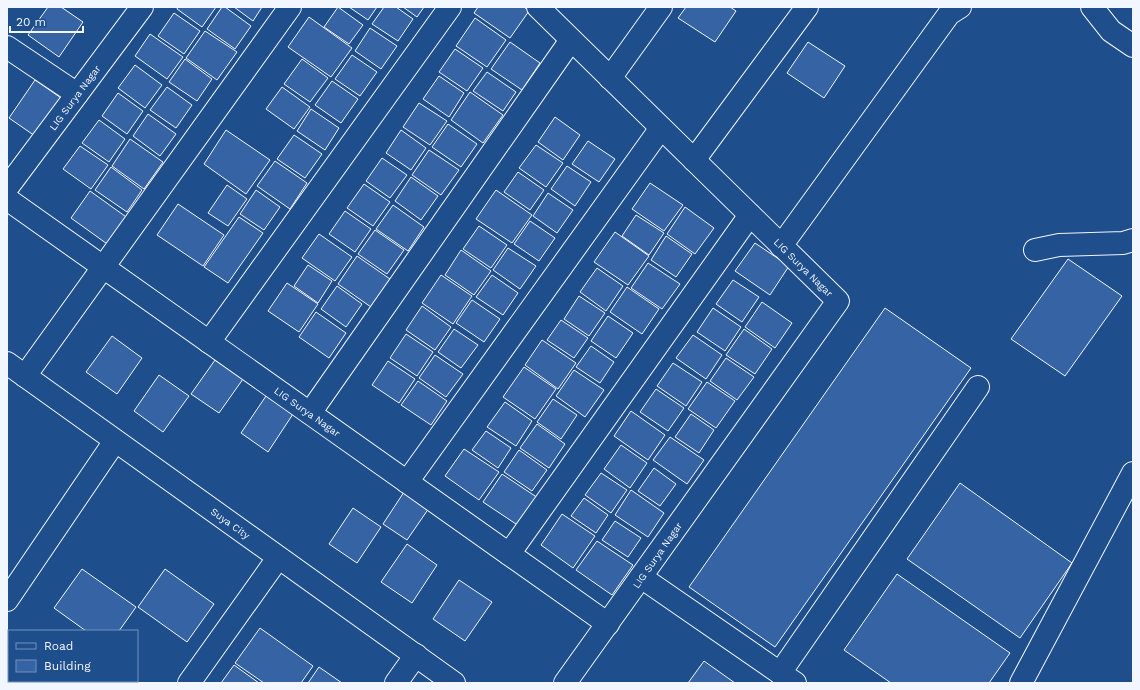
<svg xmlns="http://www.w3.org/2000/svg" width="1140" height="690" viewBox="0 0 1140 690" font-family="'Work Sans',sans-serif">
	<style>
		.building { fill: #3563a3; stroke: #f2f6ff }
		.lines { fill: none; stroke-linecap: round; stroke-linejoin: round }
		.street-casing { stroke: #f2f6ff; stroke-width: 24 }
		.street { stroke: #1f4e8c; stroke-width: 22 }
		.labels { text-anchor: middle; stroke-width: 3; stroke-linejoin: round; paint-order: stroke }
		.street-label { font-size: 10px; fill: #f2f6ff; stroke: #1f4e8c }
	</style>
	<rect width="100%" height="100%" fill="#1f4e8c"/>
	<path class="building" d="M48,7H61L83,22L59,57L28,35Z
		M178,7H216L202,27L177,9Z
		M222,7H225L251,26L235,49L207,29Z
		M234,7H262L253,21Z
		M338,7L363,25L349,44L324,27Z
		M349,7H377L368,20Z
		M384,7H396L413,19L398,41L372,24Z
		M403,7H424L417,17Z
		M478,7H524L529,11L510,38L474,13Z
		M686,7H730L736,11L715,42L678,18Z
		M174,13L200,31L184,54L158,36Z
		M309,17L352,48L331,77L288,47Z
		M475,18L506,40L487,67L456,46Z
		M370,28L397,46L381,69L355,51Z
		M205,31L237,52L217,80L186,58Z
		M150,34L183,57L167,79L135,56Z
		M510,42L540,63L522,90L491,69Z
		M808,42L845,66L824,98L787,73Z
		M455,49L483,68L467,91L439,72Z
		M352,55L377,72L360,96L335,79Z
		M185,59L212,79L197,101L169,82Z
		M302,59L328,78L310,102L284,84Z
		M135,65L162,85L145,108L118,88Z
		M487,72L516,92L503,111L473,91Z
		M439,76L464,93L449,117L423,99Z
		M35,80L64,100L38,138L9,118Z
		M332,81L358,99L341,123L315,105Z
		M167,87L192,105L176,128L150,110Z
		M282,87L310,107L294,129L266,109Z
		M470,92L503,115L483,143L451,120Z
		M118,93L143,111L127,134L102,116Z
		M419,103L447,121L430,145L403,127Z
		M311,109L339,128L325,150L297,131Z
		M148,114L176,134L160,156L133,136Z
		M555,117L580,135L563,160L538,142Z
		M99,120L125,139L109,162L82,143Z
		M448,124L477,144L461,167L432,147Z
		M226,130L270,160L246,194L204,164Z
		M401,130L426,148L411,170L386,153Z
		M294,135L322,154L305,178L277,159Z
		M130,139L163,162L144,189L112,166Z
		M588,141L615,159L599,182L572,164Z
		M536,145L563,163L546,187L519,168Z
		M80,146L108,165L91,189L63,169Z
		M429,150L459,170L441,195L412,175Z
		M382,158L407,175L390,198L366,181Z
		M275,161L307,183L290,209L257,186Z
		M567,166L591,182L575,206L551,189Z
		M111,167L142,190L127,212L95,190Z
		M518,172L544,190L530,210L504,192Z
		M411,177L438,196L421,220L395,201Z
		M650,183L683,205L664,231L632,209Z
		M364,184L390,202L373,226L347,208Z
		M227,185L247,199L228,226L208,213Z
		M256,190L280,207L264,230L240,214Z
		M496,190L532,215L512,243L476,219Z
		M90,191L129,219L110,246L71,218Z
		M548,193L573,210L557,233L533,216Z
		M178,204L224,235L203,266L157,235Z
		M393,205L424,227L408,251L376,229Z
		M685,207L714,228L695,254L667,234Z
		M345,211L371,229L355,252L329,234Z
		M636,215L664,233L649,255L622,236Z
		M239,217L263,233L228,283L204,267Z
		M530,221L555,238L539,261L514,244Z
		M479,226L507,245L491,268L463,249Z
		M375,230L404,250L387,274L358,254Z
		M615,232L649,256L628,285L594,262Z
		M319,234L352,257L335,281L302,258Z
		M666,236L692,254L676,277L651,260Z
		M755,243L789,266L770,295L735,271Z
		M508,248L536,266L520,289L493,270Z
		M461,250L491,271L474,295L445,275Z
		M357,256L390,279L371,307L338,284Z
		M1068,259L1122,296L1065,376L1011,339Z
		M648,263L680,284L662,309L631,288Z
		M308,265L332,281L318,303L294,286Z
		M597,268L623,286L606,311L580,292Z
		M441,275L472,296L453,324L422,303Z
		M492,275L518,293L503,315L476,297Z
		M733,280L759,297L742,322L716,304Z
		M287,283L318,304L299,332L268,311Z
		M337,286L362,304L346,327L321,309Z
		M627,287L659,309L642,334L610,312Z
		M579,296L605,313L589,336L564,319Z
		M472,300L500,319L484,342L456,323Z
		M762,302L792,323L775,348L745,327Z
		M422,306L451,327L435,350L406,330Z
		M713,308L741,327L725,351L697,332Z
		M885,308L971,368L775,647L689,587Z
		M316,312L346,333L329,358L299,337Z
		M608,316L633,333L616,358L591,341Z
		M561,320L588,338L574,358L547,340Z
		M454,329L478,345L461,368L438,352Z
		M744,329L772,349L755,374L726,355Z
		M406,334L433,352L417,376L390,358Z
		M693,335L722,355L706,379L676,358Z
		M112,336L142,358L117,394L86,372Z
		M542,340L576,363L558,389L525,365Z
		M591,346L614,362L600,383L576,367Z
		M435,355L463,374L446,397L419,378Z
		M726,358L754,377L737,400L710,381Z
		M215,360L243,379L219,413L191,394Z
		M388,361L415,379L399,403L372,385Z
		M673,363L702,382L686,406L657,386Z
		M524,367L556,389L535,419L503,397Z
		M574,370L604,390L585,417L556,396Z
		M159,375L189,396L163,432L134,411Z
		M418,381L447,401L431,425L401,405Z
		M707,382L735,401L716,428L688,409Z
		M656,389L684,408L668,431L640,412Z
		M266,396L293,414L268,452L241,433Z
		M553,399L577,415L561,439L537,422Z
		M505,402L532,421L516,446L487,427Z
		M631,411L665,435L648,460L614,436Z
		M691,414L714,430L699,453L675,437Z
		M537,424L565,444L549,468L520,448Z
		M486,431L511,448L498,468L472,450Z
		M670,437L704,460L687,484L653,460Z
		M621,445L647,463L630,488L604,469Z
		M464,449L499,472L479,500L445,476Z
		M519,450L547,470L532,491L504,472Z
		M654,468L676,484L660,506L638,491Z
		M601,473L627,490L611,513L585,495Z
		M502,474L538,498L519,526L483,502Z
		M960,483L1072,563L1020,638L907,559Z
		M631,490L664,513L648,537L615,515Z
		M404,492L429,508L407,540L383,524Z
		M584,498L608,515L596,533L571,516Z
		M353,508L381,527L357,563L329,544Z
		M562,514L595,536L573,568L541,545Z
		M615,521L641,538L628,557L602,540Z
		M597,541L633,565L612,595L576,570Z
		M407,544L437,565L412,603L381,582Z
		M82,569L136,607L119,631H86L54,608Z
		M165,569L214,604L187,642L138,607Z
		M897,574L1010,653L989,683H891L844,650Z
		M459,580L492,602L465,641L433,619Z
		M260,628L313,666L301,683H264L235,663Z
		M704,661L735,683H688Z
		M234,665L259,683H221Z
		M319,667L342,683H308Z"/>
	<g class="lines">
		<g class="street-casing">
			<g id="street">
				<path id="s1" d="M538,7L838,301L565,683"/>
				<path d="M1092,7L1111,31L1133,46"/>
				<path d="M7,47L77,94"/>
				<path d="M610,78L661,7"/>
				<path d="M694,160L807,7"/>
				<path id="s2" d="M7,188L142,7"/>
				<path id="s3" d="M7,199L608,624"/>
				<path d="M781,246L949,14L960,7"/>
				<path d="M1035,250L1059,245L1123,243L1133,240"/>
				<path d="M209,342L450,7"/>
				<path id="s4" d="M7,363L454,683"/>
				<path d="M25,376L290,7"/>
				<path d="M310,413L571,40"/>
				<path d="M407,482L661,128"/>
				<path d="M509,554L750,215"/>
				<path d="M641,577L780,673"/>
				<path d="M7,600L115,441"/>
				<path d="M189,683L278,558"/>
				<path d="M396,683L416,655"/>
				<path d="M795,683L780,673L978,387"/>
				<path d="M1021,683L1133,473"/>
			</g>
		</g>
		<use href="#street" class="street"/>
	</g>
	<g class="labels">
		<g class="street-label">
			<text dy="4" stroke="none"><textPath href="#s2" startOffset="113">LIG Surya Nagar</textPath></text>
			<text dy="4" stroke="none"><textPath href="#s1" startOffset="372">LIG Surya Nagar</textPath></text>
			<text dy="4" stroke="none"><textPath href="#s3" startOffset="368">LIG Surya Nagar</textPath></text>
			<text dy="4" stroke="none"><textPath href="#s4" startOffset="275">Suya City</textPath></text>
			<text transform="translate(657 555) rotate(-55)" y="4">LIG Surya Nagar</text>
		</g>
	</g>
	<rect width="1140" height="690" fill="none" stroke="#f2f6ff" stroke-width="16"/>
	<rect x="8" y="630" width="130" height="52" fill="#1f4e8c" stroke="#7391ba"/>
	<rect x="16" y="643" width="20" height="6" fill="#1f4e8c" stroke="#7391ba"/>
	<text x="44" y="650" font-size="12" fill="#f2f6ff">Road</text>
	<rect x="16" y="660" width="20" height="12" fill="#3563a3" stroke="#7391ba"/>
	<text x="44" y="670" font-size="12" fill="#f2f6ff">Building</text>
	<path d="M10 26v6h73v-6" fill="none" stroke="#f2f6ff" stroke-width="2"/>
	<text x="16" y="26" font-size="12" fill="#f2f6ff" stroke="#1f4e8c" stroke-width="3" paint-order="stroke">20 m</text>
</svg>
